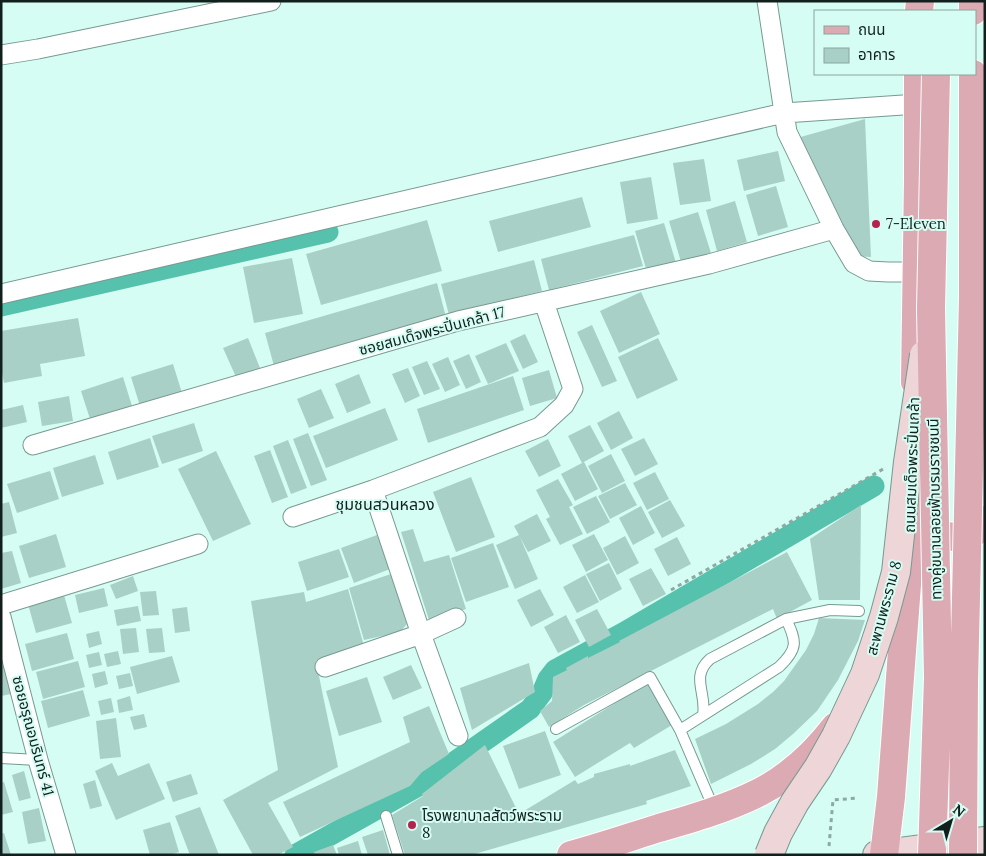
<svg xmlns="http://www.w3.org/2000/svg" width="986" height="856" viewBox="0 0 986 856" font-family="Lora,'Noto Sans Thai',serif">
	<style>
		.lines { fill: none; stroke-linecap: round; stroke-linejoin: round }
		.canal { stroke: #56c1ac; stroke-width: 21 }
		.building { fill: #a9d0c6 }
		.lane-casing { stroke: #769a91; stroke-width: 12 }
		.street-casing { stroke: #769a91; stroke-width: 21 }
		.secondary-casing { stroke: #769a91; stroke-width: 30 }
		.primary-casing { stroke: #fff; stroke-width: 30 }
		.path { stroke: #8ca9a2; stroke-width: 3; stroke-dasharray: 4 4; stroke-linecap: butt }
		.lane { stroke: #fff; stroke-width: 10 }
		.street { stroke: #fff; stroke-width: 19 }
		.secondary { stroke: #edd5d8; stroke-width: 28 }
		.primary { stroke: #dcaab2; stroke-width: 28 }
		.secondary-bridge-casing { stroke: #769a91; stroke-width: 30; stroke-linecap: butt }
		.primary-bridge-casing { stroke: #fff; stroke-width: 30; stroke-linecap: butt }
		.secondary-bridge { stroke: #edd5d8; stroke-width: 28 }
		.primary-bridge { stroke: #dcaab2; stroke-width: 28 }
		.poi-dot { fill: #b4234b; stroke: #d6fdf3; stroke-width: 2 }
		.labels { text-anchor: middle; stroke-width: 4; stroke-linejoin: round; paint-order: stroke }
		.poi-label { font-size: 15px; fill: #12201d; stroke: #d6fdf3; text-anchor: start }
		.street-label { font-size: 15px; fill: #12201d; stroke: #d6fdf3 }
		.neighbourhood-label { font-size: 16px; fill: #12201d; stroke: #d6fdf3 }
	</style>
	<rect width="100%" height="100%" fill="#d6fdf3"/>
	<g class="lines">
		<path class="canal" d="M1,306L328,232
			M295,855L427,781L530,709L542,693L548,679L555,670L623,633L874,486"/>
	</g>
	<path class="building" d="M865,119L871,257L854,256L797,138Z
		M778,151L785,181L744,191L737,160Z
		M704,159L711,201L680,205L673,163Z
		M651,177L658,219L627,224L620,182Z
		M776,186L788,227L758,236L746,195Z
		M582,197L591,227L498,252L489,221Z
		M735,201L747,242L717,251L706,210Z
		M698,212L711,253L681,262L669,221Z
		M427,220L442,271L321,305L306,254Z
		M664,223L676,263L647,272L635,231Z
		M634,235L643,266L549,290L541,259Z
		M292,258L303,314L254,323L243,267Z
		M534,260L542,291L449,315L441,284Z
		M437,283L446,317L274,366L265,333Z
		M641,292L660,334L619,353L600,311Z
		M78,318L85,356L40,364L42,376L4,383L1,368V331Z
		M592,325L617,381L602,387L577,332Z
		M525,334L538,362L523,369L510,341Z
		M248,338L260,368L236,377L223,348Z
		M658,338L678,380L637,399L618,357Z
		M506,343L519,371L488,384L475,356Z
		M469,354L481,382L466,389L453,361Z
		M448,357L460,385L445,392L432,364Z
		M427,361L440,389L424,395L412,367Z
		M173,364L182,393L140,406L131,377Z
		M408,368L420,396L405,403L392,374Z
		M549,370L557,398L530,406L522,378Z
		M359,374L371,403L347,413L335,384Z
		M513,376L524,410L428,443L417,409Z
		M123,377L132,406L90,419L81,391Z
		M321,389L334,418L309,428L297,399Z
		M69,396L73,421L42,426L38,402Z
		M23,405L27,422L1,428V410Z
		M385,408L398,440L326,468L313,436Z
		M619,411L633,438L611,450L597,423Z
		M194,423L203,451L162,464L152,436Z
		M590,425L604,451L582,463L568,436Z
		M308,433L327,480L311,486L293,439Z
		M150,438L159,467L117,480L108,452Z
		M644,438L658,464L635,476L621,449Z
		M548,439L561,466L539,477L525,451Z
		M288,440L307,488L291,494L273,446Z
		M270,450L288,497L272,503L254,456Z
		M216,451L251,524L213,541L178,469Z
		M611,454L625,481L602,493L588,466Z
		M95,455L104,484L62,497L53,468Z
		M584,462L598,489L575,501L561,474Z
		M50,471L59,499L17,513L7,484Z
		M655,472L669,499L647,510L633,483Z
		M471,477L495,537L456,552L433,492Z
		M558,479L573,505L569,507L583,534L560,545L546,519L550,517L536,490Z
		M625,483L637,505L610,519L598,496Z
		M596,496L610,522L587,534L573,507Z
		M670,500L685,526L662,538L648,512Z
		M9,502L17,533L1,537V504Z
		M861,505L860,600H819L810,539Z
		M641,506L655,533L633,545L619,518Z
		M537,514L551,541L528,552L520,537L538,579L515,589L496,545L519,535L514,526Z
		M413,529L424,562L449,555L466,609L429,620L401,532Z
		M56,534L66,567L29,578L19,546Z
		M594,534L608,560L586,572L572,545Z
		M377,535L390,569L354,583L341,548Z
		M625,536L639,563L617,575L603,548Z
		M677,537L691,564L668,576L654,549Z
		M493,543L509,587L466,602L451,558Z
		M339,549L349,577L307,591L298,562Z
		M12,551L21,583L1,589V553Z
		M787,552L812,600L777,619L773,609L584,705L549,727L540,711L552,701L553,677L567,670L566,668L588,656V658L620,642L619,641Z
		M609,563L622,589L600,601L586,574Z
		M651,568L666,594L643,606L629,579Z
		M391,574L407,624L400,632L364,640L349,588Z
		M585,575L599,602L577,613L563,587Z
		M133,576L138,591L116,599L110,585Z
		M104,588L108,606L79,613L75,595Z
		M348,589L364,646L316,661L322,691L338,767L268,803L293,847L278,855H253L223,800L278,770L251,601L304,592L306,602Z
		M540,589L554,615L531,627L517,600Z
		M156,591L159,615L143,616L140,592Z
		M64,595L72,623L36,633L28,604Z
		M138,606L141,621L117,626L114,610Z
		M187,607L190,631L175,633L172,609Z
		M597,609L611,635L589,647L575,620Z
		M566,615L580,642L558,653L544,627Z
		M819,618L865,620L858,641L838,680L817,711L793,734L775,749L751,764L711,784L695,739L726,724L758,704L773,692L784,681L806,650L814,634Z
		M136,628L139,652L123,654L120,629Z
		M162,628L165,652L149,653L146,629Z
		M99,631L102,644L89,648L86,634Z
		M67,633L74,659L32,671L25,644Z
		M118,651L121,664L107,667L104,654Z
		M99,652L102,665L89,668L86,655Z
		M172,656L180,682L137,694L130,667Z
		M78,661L85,687L43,699L36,672Z
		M529,663L535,692L472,730L460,688Z
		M411,665L422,688L393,700L383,677Z
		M1,666H6L11,694L1,696Z
		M105,671L108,684L95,688L92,674Z
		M130,673L133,686L119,689L116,676Z
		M367,677L382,722L339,736L326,691Z
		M647,683L672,725L634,748L630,743L575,777L553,742Z
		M83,690L90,716L48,728L41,701Z
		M130,696L133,710L119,713L117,700Z
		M111,698L114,712L101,715L98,701Z
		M429,706L449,754L422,772L410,786L300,837L283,802L410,742L403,717Z
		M144,714L147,727L134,730L130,717Z
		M116,718L121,757L100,759L96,721Z
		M545,731L561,775L519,789L503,746Z
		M485,745L519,814L575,780L578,784L594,777V774L630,764V766L675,750L691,786L646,801L647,804L471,855H405L392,815L423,796L422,794Z
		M112,763L118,776L149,763L165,799L116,820L95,771Z
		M24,771L31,798L19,801L12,775Z
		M191,774L198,794L173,802L166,782Z
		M95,780L102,806L90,809L83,784Z
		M4,782L13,812L1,815V783Z
		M200,807L219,855H190L175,816Z
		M39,808L46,841L28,844L22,812Z
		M170,822L179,852L170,855H150L143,830Z
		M383,830L390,855H368L362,837Z
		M4,833L11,855H1V834Z
		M358,841L362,855H339L337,848Z
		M333,845L337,855H315L314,852Z"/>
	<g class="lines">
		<g class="lane-casing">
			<path id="lane" d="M703,715C707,693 690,677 710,659L786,619L830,610L859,611
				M556,729L650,677L680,730L714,809
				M680,730L779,667C798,649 797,642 786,619
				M1,758L38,760
				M386,816L398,855"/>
		</g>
		<g class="street-casing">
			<path id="street" d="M767,1L787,132L834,229L854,263L869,271L888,272H917
				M1,55L38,49L271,1
				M1,294L784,113L918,104
				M33,445L458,321L709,264L834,229
				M373,490L421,634L458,736
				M293,517L373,490L540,427L564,405L573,389L544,302
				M1,605L198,544
				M1,617L38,760L66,855
				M325,667L421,634L456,618"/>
		</g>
		<g class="secondary-casing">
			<path id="secondary" d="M980,378L985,424
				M877,855L985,841"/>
		</g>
		<g class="primary-casing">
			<path id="primary" d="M919,11L920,1
				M973,11V1
				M973,297V74
				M915,382L918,179V74
				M913,498L921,516L932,532L952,537L975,532L985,520
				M571,855C601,847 630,837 659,828C694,818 728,808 760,792C789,777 815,753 835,727
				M884,855L891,797L910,545"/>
		</g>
		<path class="path" d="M671,590L885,468
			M829,846L833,800L858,798"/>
		<use href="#lane" class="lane"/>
		<use href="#street" class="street"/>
		<use href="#secondary" class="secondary"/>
		<use href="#primary" class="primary"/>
		<g class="secondary-bridge-casing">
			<path id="secondary-bridge" d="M769,855L778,833L795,802L818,768L836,736L865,674L884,617L896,572L908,462L924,355"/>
		</g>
		<g class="primary-bridge-casing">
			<path id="primary-bridge" d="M932,855L938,678L931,309L936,74
				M963,855L964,683L973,297"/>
		</g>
		<use href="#secondary-bridge" class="secondary-bridge"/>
		<use href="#primary-bridge" class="primary-bridge"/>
	</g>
	<g class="poi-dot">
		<circle cx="876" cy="224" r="5"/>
		<circle cx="412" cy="825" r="5"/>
	</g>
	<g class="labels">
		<g class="poi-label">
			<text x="886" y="229">7-Eleven</text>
			<text x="422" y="821">โรงพยาบาลสัตว์พระราม<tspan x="422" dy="17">8</tspan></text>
		</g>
		<g class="street-label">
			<text transform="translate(432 331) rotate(-15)" y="5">ซอยสมเด็จพระปิ่นเกล้า 17</text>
			<text transform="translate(912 465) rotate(-88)" y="5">ถนนสมเด็จพระปิ่นเกล้า</text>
			<text transform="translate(935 509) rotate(-91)" y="5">ทางคู่ขนานลอยฟ้าบรมราชชนนี</text>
			<text transform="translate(884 608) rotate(-75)" y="5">สะพานพระราม 8</text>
			<text transform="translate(33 736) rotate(75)" y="5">ซอยอรุณอมรินทร์ 41</text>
		</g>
		<g class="neighbourhood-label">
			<text x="385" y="510">ชุมชนสวนหลวง</text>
		</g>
	</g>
	<rect width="986" height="856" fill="none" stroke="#12201d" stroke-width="5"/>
	<rect x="814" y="10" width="162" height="65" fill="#d6fdf3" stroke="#88a59d"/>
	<rect x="824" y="26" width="25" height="8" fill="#dcaab2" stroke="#88a59d"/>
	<text x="858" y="35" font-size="15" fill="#12201d">ถนน</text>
	<rect x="824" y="48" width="25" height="15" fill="#a9d0c6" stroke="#88a59d"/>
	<text x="858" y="60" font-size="15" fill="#12201d">อาคาร</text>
	<g transform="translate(951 821) rotate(38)" stroke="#d6fdf3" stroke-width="4" paint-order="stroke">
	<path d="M0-4L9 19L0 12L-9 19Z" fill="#12201d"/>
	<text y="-8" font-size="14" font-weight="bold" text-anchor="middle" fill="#12201d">N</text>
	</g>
</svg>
